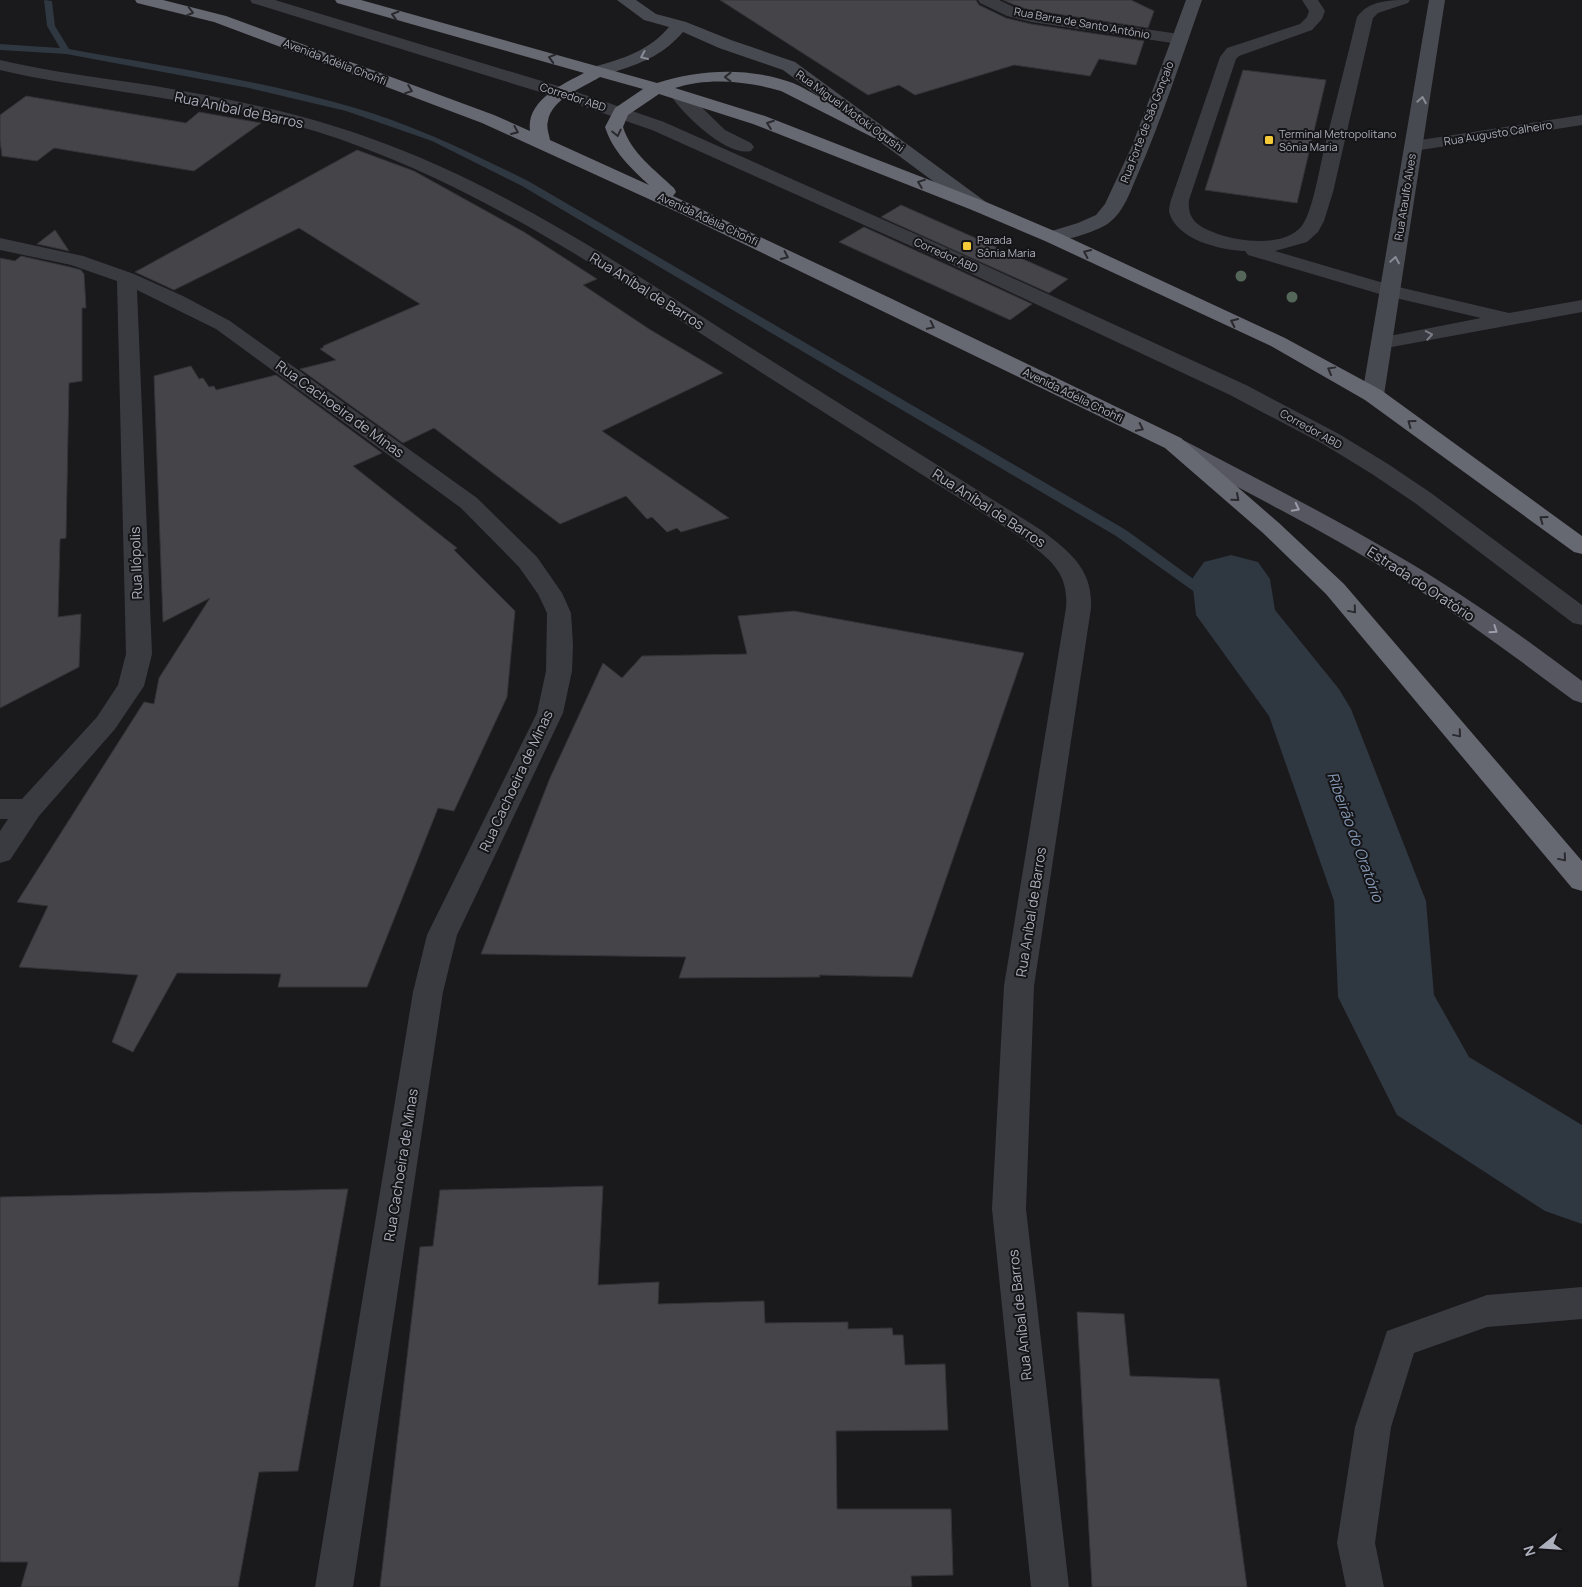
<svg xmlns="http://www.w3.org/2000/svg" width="1582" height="1587" viewBox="0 0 1582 1587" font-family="Manrope,sans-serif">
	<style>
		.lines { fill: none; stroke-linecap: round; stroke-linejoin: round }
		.stream { fill: #2f3740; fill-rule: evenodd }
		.river { fill: #2f3740; fill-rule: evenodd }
		.building { fill: #444449; stroke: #343338 }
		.lane { fill: #3a3b41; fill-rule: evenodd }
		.street { fill: #3a3b41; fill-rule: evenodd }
		.secondary { fill: #484a51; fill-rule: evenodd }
		.primary { fill: #565760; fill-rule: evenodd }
		.highway { fill: #666872; fill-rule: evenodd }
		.tree { fill: #546758 }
		.oneway { stroke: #29292e }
		.oneway2 { stroke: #898c97 }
		.oneway3 { stroke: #797b85 }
		.oneway4 { stroke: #9b9daa }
		.poi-dot { fill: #f5ca38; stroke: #151417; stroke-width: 2 }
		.labels { text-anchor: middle; stroke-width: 4; stroke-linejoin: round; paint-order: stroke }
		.far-street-label { font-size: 11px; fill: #acafbc; stroke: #151417 }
		.far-poi-label { font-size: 11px; fill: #acafbc; stroke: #151417; text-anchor: start }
		.street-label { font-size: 14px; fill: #acafbc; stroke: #151417 }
		.water-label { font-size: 15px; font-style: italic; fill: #8399b6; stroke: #151417 }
	</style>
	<rect width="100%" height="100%" fill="#1a191c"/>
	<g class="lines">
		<path class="stream" d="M44,0L52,1L55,26L69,49C163,66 259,80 352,107C414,125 472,153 530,182L1126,530L1243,615L1241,618H1231L1116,536L522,186L432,141L346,111L249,88L66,54L0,50V44L60,48L47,26Z"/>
		<path class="river" d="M1231,555L1258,562L1270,579L1275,610L1339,689L1351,709L1426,901L1434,995L1469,1057L1582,1125V1224L1545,1211L1397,1115L1338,997L1334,901L1269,716L1196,615L1192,579L1204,562Z"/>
	</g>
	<path class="building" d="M720,0H976L979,5L1006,18L1031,24L1144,41L1136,65L1099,59L1090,76L1014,65L915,95L899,85L868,95Z
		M1003,0H1131L1154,11L1148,28L1031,10L1019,7Z
		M1243,70L1326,80L1297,203L1205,190Z
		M26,96L186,123L199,112L261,123L194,171L54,148L37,161L2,156L0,141V115Z
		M357,150L414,171L524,232L597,279L583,285L649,329L723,373L602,431L729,518L681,532L677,528L667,532L652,517L647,519L626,496L560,524L434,428L403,443L300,369L336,360L320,349L324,347L323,346L420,304L299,228L174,290L135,272Z
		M901,205L1068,279L1049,293L881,217Z
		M864,227L941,262L1032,304L1010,320L839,242Z
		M55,230L69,251L37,244Z
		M21,256L70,267L81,270L84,274L86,308H82V381L69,383L66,538L60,539L58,617L81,614L79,667L0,708V258L15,261Z
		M191,366L199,379L203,378L209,387L214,386L216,390L276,375L382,453L353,466L457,548L454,550L515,611L507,697L454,811L438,808L367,987H278L281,974L177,973L133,1052L112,1042L138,975L19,967L48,906L17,902L144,702L154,704L159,678L210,598L163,622L154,376Z
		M794,611L1024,653L912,977L819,975L820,977L679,978L686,957L481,954L550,778L603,663L622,678L642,656L747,654L738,616Z
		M603,1186L598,1285L659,1282L658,1304L764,1301L765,1323L848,1322V1329L892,1328L893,1335H903L905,1365L945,1364L948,1430L836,1431L837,1509H951L953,1575L911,1576L912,1587H380L420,1247L433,1246L440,1190Z
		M348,1189L298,1471L259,1472L238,1587H21L28,1562H0V1197Z
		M1077,1312L1124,1314L1130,1376L1219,1379L1247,1587H1092Z"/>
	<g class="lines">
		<path class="lane" d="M250,0H275L568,89L664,122L956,252L1246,385L1339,434L1388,464L1431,493L1582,605V625L1573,623L1415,503L1372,474L1323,444L1230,395L942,260L652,130L556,97L252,3Z
			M1302,0H1318L1325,11L1322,19L1312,30L1239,56L1236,59L1189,200C1187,221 1199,227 1218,234C1241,242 1283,247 1301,227C1312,214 1319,171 1323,154C1334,108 1346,63 1357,17C1369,0 1390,0 1410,0L1408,3L1378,13L1373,18L1333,192L1324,221L1318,232L1307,242L1275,251L1397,287L1400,291L1397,295L1390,297L1383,295L1248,255L1245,251C1220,250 1177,240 1169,212C1169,208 1170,203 1171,200L1220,57L1227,48L1300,24L1307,17L1309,11Z
			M680,91L686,92L725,130L751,143L754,147L751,151C727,157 684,115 671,96L674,92Z
			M1582,1287V1319L1487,1327L1414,1353L1391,1427L1375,1543L1384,1587H1346L1337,1543L1355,1427L1387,1331L1487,1295Z"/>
		<path class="street" d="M978,0H999L1018,9L1031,12L1179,34L1185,35L1187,39L1185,43L1179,44L1031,22L1007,16L980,3Z
			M0,60C51,72 103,78 155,86C225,98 296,112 364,136C494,181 611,258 726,332C831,398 936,464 1041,530C1069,551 1093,569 1091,608L1034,986L1026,1209L1069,1587H1031L992,1209L1004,986L1066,608C1069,572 1050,560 1025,540C923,475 821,411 720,346C603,270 485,192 353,144C280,117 202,104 124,92C83,85 41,80 0,70Z
			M1582,115V125L1414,151L1408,150L1405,146L1408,142L1414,141Z
			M0,238L83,256L134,274L183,296L230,321L477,498L537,557L562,593L571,613L573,645L572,671L563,713L457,935L443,992L353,1587H315L413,992L427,935L537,713L546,671L547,613L538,594L519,567L461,508L216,329L137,290L152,654L144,686L115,729L39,816L10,860L0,863V831L8,819H0V799H22L97,717L118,685L126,654L117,281L71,265L0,250Z
			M1390,285L1509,313L1582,300V312L1381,349L1374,347L1371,343L1374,339L1481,318L1383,295L1380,291L1383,287Z"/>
		<path class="secondary" d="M617,0H636L656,14L686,22L731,40L795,62L986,202L988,206L986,210L979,212L972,210L783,70L719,48L683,32C665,53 645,62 620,70C611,73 602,77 593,75L590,71L593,67C622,59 649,51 669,27L644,20Z
			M1186,0H1202C1181,59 1162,119 1137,176C1130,192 1124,211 1110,222C1100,231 1058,244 1045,241L1042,237L1045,233L1078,223L1096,215L1105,204L1132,146Z
			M1429,0H1445L1384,395L1381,400L1373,402L1365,400L1362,395Z"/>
		<path class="primary" d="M1177,439L1185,441C1255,478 1325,513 1393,553C1459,591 1521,635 1582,681V703L1573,700C1518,659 1463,618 1405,581C1329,534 1249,493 1169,451L1166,446L1169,441Z"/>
		<path class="highway" d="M135,0H163L226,16L494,115L530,131C526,101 561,85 584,73L337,3L335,0H361L657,83C700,69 749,67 793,83C803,87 813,94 824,99C847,110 869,122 892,133L895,137L892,141L886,142L880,141L781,91C747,81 709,77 675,88L765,116L986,202L1059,233L1285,338L1381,390L1582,536V554L1574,552L1365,400L1271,346L1045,241L972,210L753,124L659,94L628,115L623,127C631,153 655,170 674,188L676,192L673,196L888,297L1181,438L1279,523L1344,584L1582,861V891L1572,888L1326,594L1263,533L1165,448L686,216L482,123L214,22L137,3ZM600,77L643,89L615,108L605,127C613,152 631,168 649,185L550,140C549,134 546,127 548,121C551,99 584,87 600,77Z"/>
	</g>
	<g class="tree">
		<circle cx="1241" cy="276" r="5.5"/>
		<circle cx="1292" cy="297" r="5.5"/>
	</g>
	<defs><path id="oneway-chevron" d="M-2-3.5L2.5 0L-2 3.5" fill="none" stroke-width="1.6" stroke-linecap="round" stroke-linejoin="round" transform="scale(1.25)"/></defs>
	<g class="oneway">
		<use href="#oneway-chevron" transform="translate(190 12) rotate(14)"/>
		<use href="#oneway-chevron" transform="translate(395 15) rotate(-164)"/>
		<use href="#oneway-chevron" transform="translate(552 58) rotate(-164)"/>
		<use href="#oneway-chevron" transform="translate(728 77) rotate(180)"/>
		<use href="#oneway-chevron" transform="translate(409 90) rotate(21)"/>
		<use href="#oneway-chevron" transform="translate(770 124) rotate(-160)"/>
		<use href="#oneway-chevron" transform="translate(515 131) rotate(23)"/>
		<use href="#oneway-chevron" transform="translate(617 133) rotate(78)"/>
		<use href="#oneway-chevron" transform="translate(921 183) rotate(-159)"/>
		<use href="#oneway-chevron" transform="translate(1087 253) rotate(-155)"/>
		<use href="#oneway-chevron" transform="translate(785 256) rotate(25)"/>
		<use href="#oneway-chevron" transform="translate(1234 322) rotate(-155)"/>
		<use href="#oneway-chevron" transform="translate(931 326) rotate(26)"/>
		<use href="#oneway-chevron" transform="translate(1331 370) rotate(-151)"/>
		<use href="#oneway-chevron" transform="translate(1411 423) rotate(-144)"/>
		<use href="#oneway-chevron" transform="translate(1140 428) rotate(26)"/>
		<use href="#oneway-chevron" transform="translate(1236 498) rotate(41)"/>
		<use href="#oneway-chevron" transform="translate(1543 519) rotate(-144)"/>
		<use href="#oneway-chevron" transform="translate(1353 610) rotate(50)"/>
		<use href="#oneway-chevron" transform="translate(1458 734) rotate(50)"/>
		<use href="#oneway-chevron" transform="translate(1563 858) rotate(50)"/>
	</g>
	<g class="oneway2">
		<use href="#oneway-chevron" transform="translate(644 56) rotate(156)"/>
		<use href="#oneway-chevron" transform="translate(1422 100) rotate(-80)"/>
		<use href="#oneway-chevron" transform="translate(1395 260) rotate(-81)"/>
	</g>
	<use class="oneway3" href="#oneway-chevron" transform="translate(1429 335) rotate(-10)"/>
	<g class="oneway4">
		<use href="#oneway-chevron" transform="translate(1296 508) rotate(27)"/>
		<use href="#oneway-chevron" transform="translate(1494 630) rotate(34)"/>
	</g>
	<g class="poi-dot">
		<rect x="1264" y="135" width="10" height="10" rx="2.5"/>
		<rect x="962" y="241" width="10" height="10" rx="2.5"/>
	</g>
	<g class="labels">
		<g class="far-street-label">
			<text transform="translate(1082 23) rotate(10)" y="4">Rua Barra de Santo Antônio</text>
			<text transform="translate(335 62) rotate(21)" y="4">Avenida Adélia Chohfi</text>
			<text transform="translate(573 97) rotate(18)" y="4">Corredor ABD</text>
			<text transform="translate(850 111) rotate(36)" y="4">Rua Miguel Motoki Ogushi</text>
			<text transform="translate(1147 122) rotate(-69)" y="4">Rua Forte de São Gonçalo</text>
			<text transform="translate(1498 133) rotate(-9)" y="4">Rua Augusto Calheiro</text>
			<text transform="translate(1405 197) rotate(-81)" y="4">Rua Ataulfo Alves</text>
			<text transform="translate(708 219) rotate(25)" y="4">Avenida Adélia Chohfi</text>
			<text transform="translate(946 255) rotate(24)" y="4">Corredor ABD</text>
			<text transform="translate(1073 395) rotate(26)" y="4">Avenida Adélia Chohfi</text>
			<text transform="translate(1311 429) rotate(29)" y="4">Corredor ABD</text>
		</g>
		<g class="far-poi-label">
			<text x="1279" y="138">Terminal Metropolitano<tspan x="1279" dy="13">Sônia Maria</tspan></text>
			<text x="977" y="244">Parada<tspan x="977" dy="13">Sônia Maria</tspan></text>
		</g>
		<g class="street-label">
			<text transform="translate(239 110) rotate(12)" y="5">Rua Aníbal de Barros</text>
			<text transform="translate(647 291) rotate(32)" y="5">Rua Aníbal de Barros</text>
			<text transform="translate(340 409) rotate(36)" y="5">Rua Cachoeira de Minas</text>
			<text transform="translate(989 508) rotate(33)" y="5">Rua Aníbal de Barros</text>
			<text transform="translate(136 563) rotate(-92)" y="5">Rua Ilópolis</text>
			<text transform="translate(1421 584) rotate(33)" y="5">Estrada do Oratório</text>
			<text transform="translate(516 781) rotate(-65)" y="5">Rua Cachoeira de Minas</text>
			<text transform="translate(1031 912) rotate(-81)" y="5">Rua Aníbal de Barros</text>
			<text transform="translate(401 1165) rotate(-81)" y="5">Rua Cachoeira de Minas</text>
			<text transform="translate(1020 1315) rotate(-96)" y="5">Rua Aníbal de Barros</text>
		</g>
		<g class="water-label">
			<text transform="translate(1355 837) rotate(70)" y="5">Ribeirão do Oratório</text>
		</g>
	</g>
	<g transform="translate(1542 1547) rotate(253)" stroke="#151417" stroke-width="4" paint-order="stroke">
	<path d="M0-4L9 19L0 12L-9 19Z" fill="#acafbc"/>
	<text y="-8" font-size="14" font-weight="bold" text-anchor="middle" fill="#acafbc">N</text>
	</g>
</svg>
